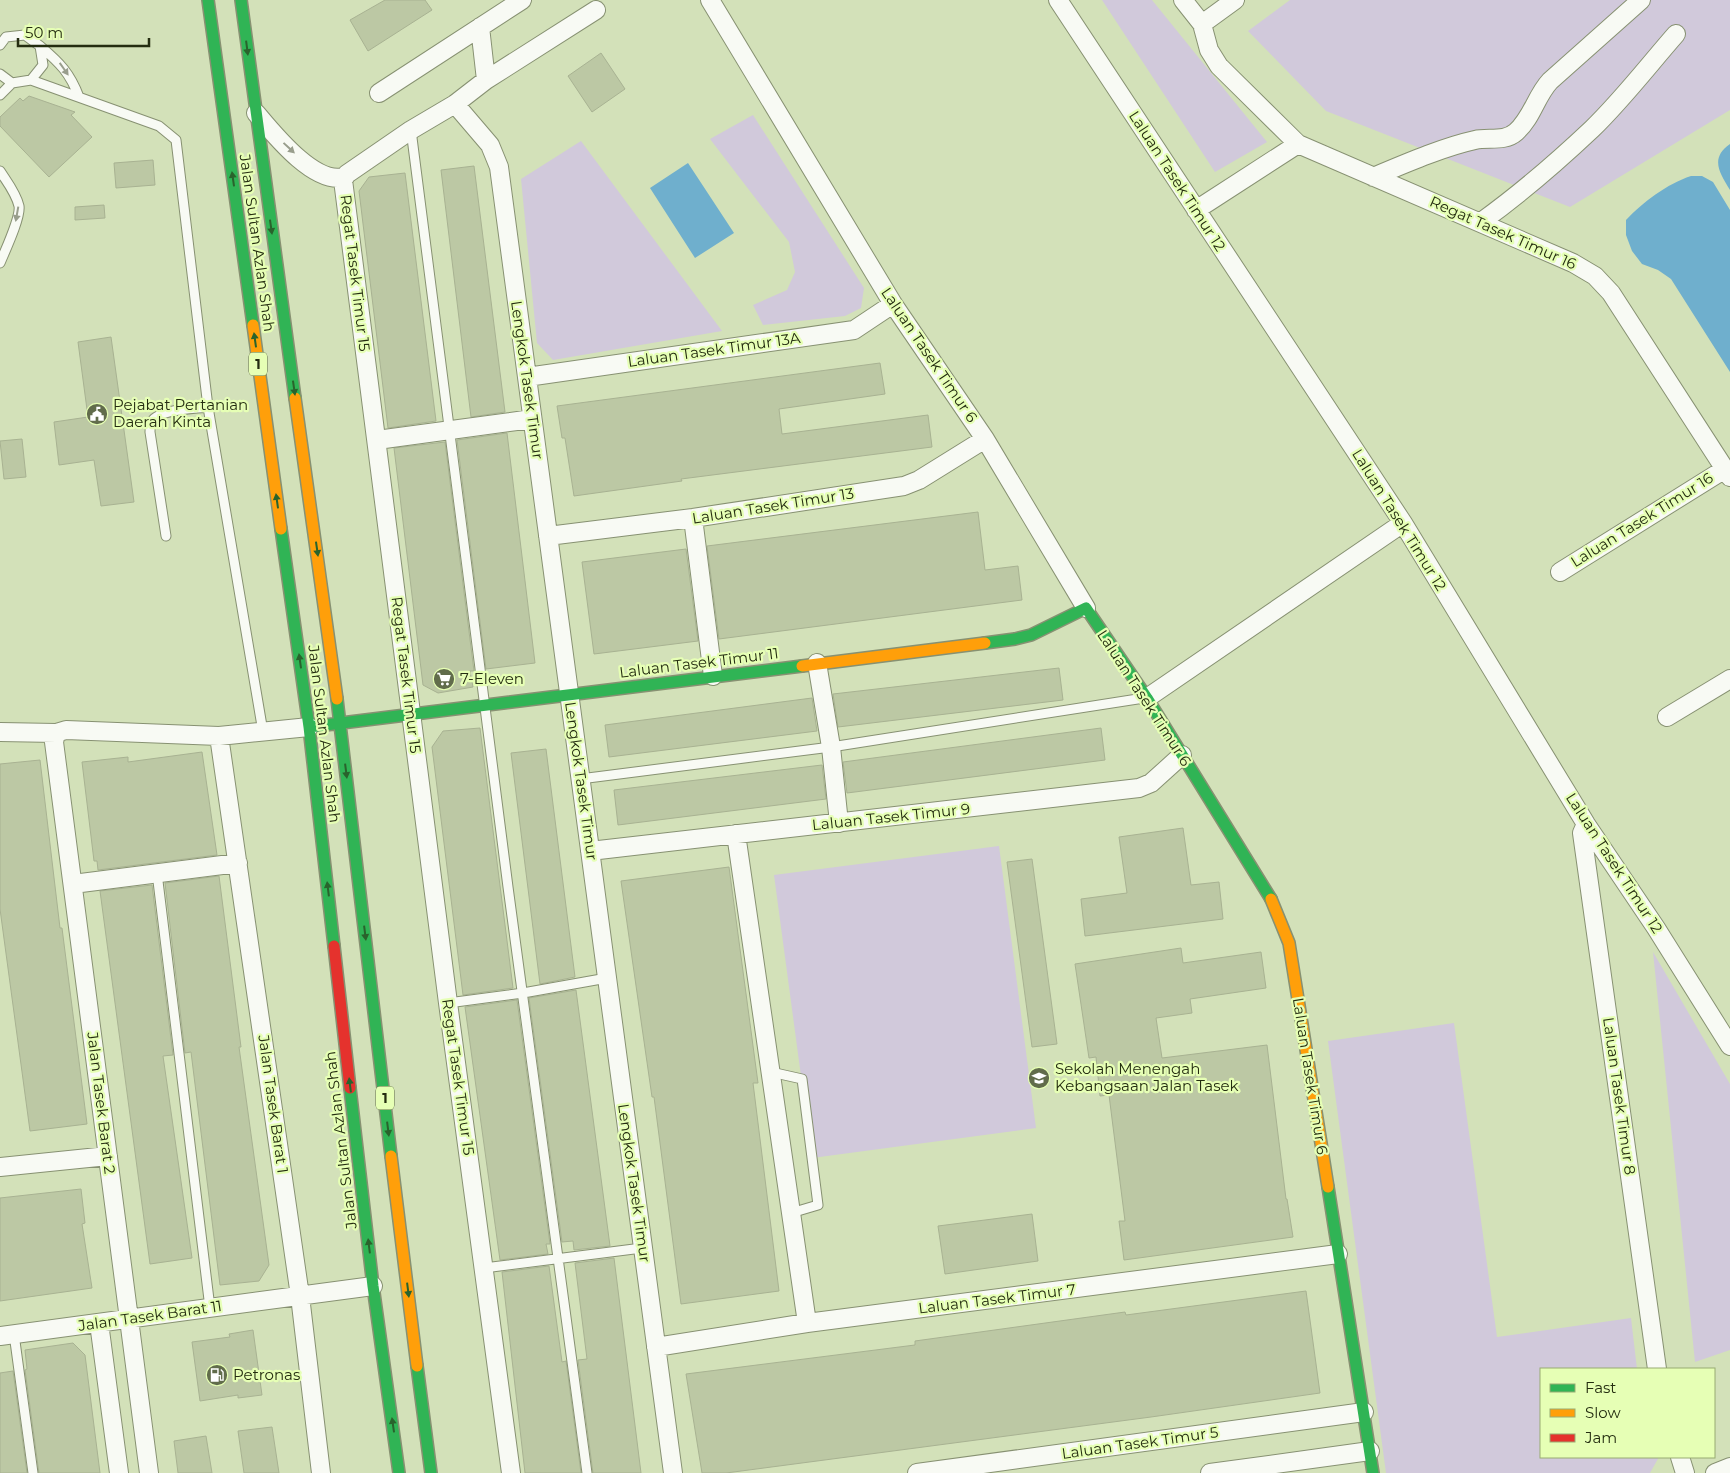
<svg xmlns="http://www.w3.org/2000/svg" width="1730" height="1473" viewBox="0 0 1730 1473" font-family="Montserrat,sans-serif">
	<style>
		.green { fill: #d1c9db }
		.water { fill: #6fafcd }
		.building { fill: #bcc8a4; stroke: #a8b292 }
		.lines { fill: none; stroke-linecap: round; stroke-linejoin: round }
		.lane-casing { stroke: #879172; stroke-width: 11 }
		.street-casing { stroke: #879172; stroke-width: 20 }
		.fast-casing { stroke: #879172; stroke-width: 14 }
		.slow-casing { stroke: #879172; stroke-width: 14 }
		.jam-casing { stroke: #879172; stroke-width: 14 }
		.lane { stroke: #f8faf4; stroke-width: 9 }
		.street { stroke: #f8faf4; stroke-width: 18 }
		.fast { stroke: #30b455; stroke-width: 11 }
		.slow { stroke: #ff9f0a; stroke-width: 11 }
		.jam { stroke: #e5322d; stroke-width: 11 }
		.oneway { fill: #29632c }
		.oneway2 { fill: #999e8d }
		.labels { text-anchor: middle; stroke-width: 4.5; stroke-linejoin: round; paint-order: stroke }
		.shield { fill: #e6ffb5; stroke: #5e6c42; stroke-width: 1 }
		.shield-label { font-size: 14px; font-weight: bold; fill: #242d10 }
		.street-label { font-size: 15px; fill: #242d10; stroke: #e6ffb5 }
		.poi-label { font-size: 15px; fill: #242d10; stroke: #e6ffb5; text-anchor: start }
	</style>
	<rect width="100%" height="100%" fill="#d3e1b9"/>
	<path class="green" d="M1102,0H1152L1267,142L1215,172Z
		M1290,0H1730V110L1570,207L1326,111L1248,31Z
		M753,115L864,288L861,308L845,316L763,325L753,305L787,290L795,272L789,242L710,139Z
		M581,141L722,331L553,360L537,343L521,179Z
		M999,846L1036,1128L812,1158L774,875Z
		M1653,952L1730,1084V1350L1695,1362Z
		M1454,1023L1497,1337L1631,1318L1637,1369H1541V1457H1659L1650,1473H1386L1328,1041Z"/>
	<path class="water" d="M1730,144V190C1719,172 1710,158 1730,144Z
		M688,163L734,233L695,258L650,188Z
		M1691,176H1702L1713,182L1730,210V372L1671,279L1658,270L1642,264L1632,251L1626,235V220C1643,202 1667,184 1691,176Z"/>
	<path class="building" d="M385,0H425L432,10L368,51L350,20Z
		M601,53L625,89L592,112L568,76Z
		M29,96L75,112L71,115L92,137L49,177L0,126V117L20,98L23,101Z
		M153,160L155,185L116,188L114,163Z
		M474,166L505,412L471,417L441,170Z
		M405,173L436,421L388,428L359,191L369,177Z
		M104,205L105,218L75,220V207Z
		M111,337L134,502L101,506L94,460L59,465L54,422L88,417L78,342Z
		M880,363L885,394L779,409L782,434L928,415L932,447L681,479L682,481L574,496L565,438H562L557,406Z
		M507,433L535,663L486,669L457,440Z
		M22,439L26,477L4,479L0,441Z
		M445,442L474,671H470L473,687L438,693L423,685L394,448Z
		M978,512L985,570L1018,566L1022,600L719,639L707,546Z
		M686,549L698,641L594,654L582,562Z
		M1059,668L1063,700L838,727L833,694Z
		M812,698L817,731L609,757L605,725Z
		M480,728L513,988L463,995L432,747L443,731Z
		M1101,728L1105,760L847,793L843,762Z
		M546,749L575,977L540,984L511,753Z
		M202,752L217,855L98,870L97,861H94L82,762L128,757V762Z
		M40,760L60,928H62L87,1124L30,1131L0,909V764Z
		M822,765L826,799L618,825L614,790Z
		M1183,828L1191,885L1219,882L1223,919L1085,936L1081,899L1127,893L1119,837Z
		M1032,859L1057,1044L1032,1047L1007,862Z
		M729,867L758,1083H753L779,1291L681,1304L654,1097H652L621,881Z
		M219,876L241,1047H239L269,1265L259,1281L220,1285L191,1052L185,1053L165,883Z
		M152,885L173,1055L163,1056L192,1258L150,1264L100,891Z
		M1181,948L1183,963L1261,952L1266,988L1190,999L1192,1013L1156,1018L1162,1058L1267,1045L1286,1199H1287L1293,1237L1124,1260L1119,1221H1125L1109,1095L1100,1096L1096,1057L1089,1058L1075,964Z
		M576,990L610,1246L574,1250L573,1241L562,1242L529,998Z
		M517,1000L550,1244H546L548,1254L500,1260L465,1007Z
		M81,1189L85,1223L82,1224L92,1288L0,1301V1198Z
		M1032,1214L1038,1261L945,1274L938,1226Z
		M614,1258L641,1473H593L578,1360L587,1359L575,1263Z
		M549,1266L562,1362L566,1361L581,1473H525L502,1272Z
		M1306,1291L1320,1393L1151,1417L726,1473H702L686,1374L915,1345V1341L1125,1312L1126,1315Z
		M253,1330L262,1395L238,1398V1395L200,1401L192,1342L230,1337L229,1334Z
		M73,1343L85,1355L100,1473H39L25,1370L27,1369L25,1350Z
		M13,1371L27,1473H0V1373Z
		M272,1427L279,1473H244L238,1431Z
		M206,1436L212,1473H178L174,1441Z"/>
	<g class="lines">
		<g class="lane-casing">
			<path id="lane" d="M0,45L6,37L25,35L40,46L43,65L31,80L12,83L0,74
				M40,46C60,63 70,73 79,97
				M31,80L159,126L176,140L208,407L263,732
				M0,95L12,83
				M411,130L508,887L587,1473
				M0,171C7,182 16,193 19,206C21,217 5,251 0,263
				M166,536L150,432C150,429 150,426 151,423C156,409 195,409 208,407
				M580,779L831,747L1144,698
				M157,873L210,1308
				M448,1003L523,993L607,978
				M771,1072L802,1079L818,1205L791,1213
				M484,1268L642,1248
				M14,1334L33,1473"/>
		</g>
		<g class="street-casing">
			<path id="street" d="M710,0L893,304L985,439L1086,608
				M1058,0L1403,523L1586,824L1656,928L1730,1046
				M1183,0L1202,24L1209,50L1219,66L1298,144
				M1202,24L1235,0
				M480,27L486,80
				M379,93L522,0
				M455,104L490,145L499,167L673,1473
				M256,113C273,133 314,185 344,177
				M1373,177C1404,164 1443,147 1475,140C1488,137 1505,142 1516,132C1532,118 1536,96 1550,81L1641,0
				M1196,210L1298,144L1573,263L1595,276L1611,293L1730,477
				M1481,222C1520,194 1557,162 1592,129C1622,100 1648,66 1676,34
				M527,377L854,330L893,304
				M377,440L532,419
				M693,518L713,676
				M548,536L693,518L904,486L919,480L985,439
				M1560,572L1725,469
				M817,663L831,747L839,823
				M1147,698L1403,523
				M1667,717L1730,679
				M0,732L56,733L66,730L219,736L309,727
				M56,733L54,742L149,1473
				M219,736L300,1296L321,1473
				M1586,824L1582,833L1657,1369
				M736,834L807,1323
				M590,851L1139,788L1151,783L1182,755
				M73,884L238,863
				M0,1167L108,1156
				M99,1323L119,1473
				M0,1336L373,1286
				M656,1347L807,1323L1338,1254
				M1680,1457L1685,1473
				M511,1473L448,1003L343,180L347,174L411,130L455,104L486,80L596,10
				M917,1473L1364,1412
				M1210,1473L1370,1451
				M1715,1473L1730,1467"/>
		</g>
		<g class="fast-casing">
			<path id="fast" d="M208,0L253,325
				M241,0L295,398
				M281,529L309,727L334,946
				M985,643L1015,639L1031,635L1086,608L1147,698L1271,899
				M337,699L391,1156
				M309,727L802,666
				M350,1088L373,1286L399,1473
				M1328,1187L1373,1473
				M417,1366L431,1473"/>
		</g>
		<g class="slow-casing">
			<path id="slow" d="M253,325L281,529
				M295,398L337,699
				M802,666L985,643
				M1271,899L1289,943L1328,1187
				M391,1156L417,1366"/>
		</g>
		<g class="jam-casing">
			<path id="jam" d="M334,946L350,1088"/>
		</g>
		<use href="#lane" class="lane"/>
		<use href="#street" class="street"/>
		<use href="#fast" class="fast"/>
		<use href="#slow" class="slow"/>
		<use href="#jam" class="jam"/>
	</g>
	<defs><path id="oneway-solid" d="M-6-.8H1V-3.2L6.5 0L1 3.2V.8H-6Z" transform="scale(1.25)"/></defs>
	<g class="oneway">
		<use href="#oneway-solid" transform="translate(247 48) rotate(83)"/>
		<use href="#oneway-solid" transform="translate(233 179) rotate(-98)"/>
		<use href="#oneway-solid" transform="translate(271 227) rotate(82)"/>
		<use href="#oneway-solid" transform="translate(255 340) rotate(-98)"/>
		<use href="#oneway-solid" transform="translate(294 388) rotate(82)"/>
		<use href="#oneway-solid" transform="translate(277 501) rotate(-98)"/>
		<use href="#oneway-solid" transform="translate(317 549) rotate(82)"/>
		<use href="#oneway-solid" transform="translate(300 661) rotate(-98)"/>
		<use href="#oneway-solid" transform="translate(346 771) rotate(83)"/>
		<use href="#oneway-solid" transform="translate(328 889) rotate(-97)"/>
		<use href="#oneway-solid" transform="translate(365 933) rotate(83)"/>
		<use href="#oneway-solid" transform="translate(350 1085) rotate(-97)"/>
		<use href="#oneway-solid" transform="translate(388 1129) rotate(83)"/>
		<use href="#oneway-solid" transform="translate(369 1246) rotate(-97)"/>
		<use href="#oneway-solid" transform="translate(408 1290) rotate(83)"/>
		<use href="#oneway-solid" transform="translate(393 1425) rotate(-98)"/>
	</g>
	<g class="oneway2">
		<use href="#oneway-solid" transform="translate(64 69) rotate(55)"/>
		<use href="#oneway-solid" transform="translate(289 148) rotate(43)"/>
		<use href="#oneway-solid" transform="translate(17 214) rotate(100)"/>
	</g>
	<defs>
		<g id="civic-disc" transform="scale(1.125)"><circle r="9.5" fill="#616c4b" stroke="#e6ffb5"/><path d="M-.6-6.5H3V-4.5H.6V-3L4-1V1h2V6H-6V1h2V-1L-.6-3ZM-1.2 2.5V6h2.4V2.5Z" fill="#fff"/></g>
		<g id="supermarket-disc" transform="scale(1.125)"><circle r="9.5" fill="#616c4b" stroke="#e6ffb5"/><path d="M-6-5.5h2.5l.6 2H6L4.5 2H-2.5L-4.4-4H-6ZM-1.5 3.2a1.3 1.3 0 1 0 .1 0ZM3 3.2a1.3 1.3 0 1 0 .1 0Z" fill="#fff"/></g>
		<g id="school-disc" transform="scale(1.125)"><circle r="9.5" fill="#616c4b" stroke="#e6ffb5"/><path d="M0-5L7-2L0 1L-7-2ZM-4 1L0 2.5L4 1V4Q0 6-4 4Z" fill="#fff"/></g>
		<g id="fuel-disc" transform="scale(1.125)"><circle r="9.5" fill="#616c4b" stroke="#e6ffb5"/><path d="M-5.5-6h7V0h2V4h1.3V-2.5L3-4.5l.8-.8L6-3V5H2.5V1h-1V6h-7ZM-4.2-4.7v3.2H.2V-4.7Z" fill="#fff"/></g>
	</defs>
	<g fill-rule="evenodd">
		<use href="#civic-disc" x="97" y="414"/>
		<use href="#supermarket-disc" x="444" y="679"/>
		<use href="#school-disc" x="1039" y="1078"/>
		<use href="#fuel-disc" x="217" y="1375"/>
	</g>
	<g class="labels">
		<g class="shield">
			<rect x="249" y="352.5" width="18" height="23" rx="4"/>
			<rect x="376" y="1086.5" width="18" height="23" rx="4"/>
		</g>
		<g class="shield-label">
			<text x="258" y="369">1</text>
			<text x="385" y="1103">1</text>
		</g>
		<g class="street-label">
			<text transform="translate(1177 181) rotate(57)" y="5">Laluan Tasek Timur 12</text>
			<text transform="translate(1503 233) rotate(24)" y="5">Regat Tasek Timur 16</text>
			<text transform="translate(257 243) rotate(82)" y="5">Jalan Sultan Azlan Shah</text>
			<text transform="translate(355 273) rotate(83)" y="5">Regat Tasek Timur 15</text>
			<text transform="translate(714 350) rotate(-8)" y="5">Laluan Tasek Timur 13A</text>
			<text transform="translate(929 355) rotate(56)" y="5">Laluan Tasek Timur 6</text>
			<text transform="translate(527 380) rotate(82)" y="5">Lengkok Tasek Timur</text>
			<text transform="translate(773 506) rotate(-9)" y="5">Laluan Tasek Timur 13</text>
			<text transform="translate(1399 520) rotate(58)" y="5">Laluan Tasek Timur 12</text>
			<text transform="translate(1642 520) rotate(-32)" y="5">Laluan Tasek Timur 16</text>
			<text transform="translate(699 663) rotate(-7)" y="5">Laluan Tasek Timur 11</text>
			<text transform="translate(406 675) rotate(83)" y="5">Regat Tasek Timur 15</text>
			<text transform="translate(1144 698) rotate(57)" y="5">Laluan Tasek Timur 6</text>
			<text transform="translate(324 734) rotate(83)" y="5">Jalan Sultan Azlan Shah</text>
			<text transform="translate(581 781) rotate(82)" y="5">Lengkok Tasek Timur</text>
			<text transform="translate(891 817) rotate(-6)" y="5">Laluan Tasek Timur 9</text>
			<text transform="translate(1614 863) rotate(57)" y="5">Laluan Tasek Timur 12</text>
			<text transform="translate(1310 1076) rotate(81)" y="5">Laluan Tasek Timur 6</text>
			<text transform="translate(458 1077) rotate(82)" y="5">Regat Tasek Timur 15</text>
			<text transform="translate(1619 1096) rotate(82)" y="5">Laluan Tasek Timur 8</text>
			<text transform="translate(101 1103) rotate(83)" y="5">Jalan Tasek Barat 2</text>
			<text transform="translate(273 1104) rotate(82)" y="5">Jalan Tasek Barat 1</text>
			<text transform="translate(341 1140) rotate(-97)" y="5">Jalan Sultan Azlan Shah</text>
			<text transform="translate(634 1183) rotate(82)" y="5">Lengkok Tasek Timur</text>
			<text transform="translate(997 1299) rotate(-7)" y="5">Laluan Tasek Timur 7</text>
			<text transform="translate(150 1316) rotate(-8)" y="5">Jalan Tasek Barat 11</text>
			<text transform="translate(1140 1443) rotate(-8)" y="5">Laluan Tasek Timur 5</text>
		</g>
		<g class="poi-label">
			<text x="113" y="410">Pejabat Pertanian<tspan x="113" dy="17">Daerah Kinta</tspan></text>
			<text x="460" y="684">7-Eleven</text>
			<text x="1055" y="1074">Sekolah Menengah<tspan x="1055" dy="17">Kebangsaan Jalan Tasek</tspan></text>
			<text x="233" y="1380">Petronas</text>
		</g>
	</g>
	<rect x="1540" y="1368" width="175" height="90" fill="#e6ffb5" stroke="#98ab73"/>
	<rect x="1550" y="1384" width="25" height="8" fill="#30b455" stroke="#98ab73"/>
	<text x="1585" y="1393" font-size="15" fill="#242d10">Fast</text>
	<rect x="1550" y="1409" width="25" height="8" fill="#ff9f0a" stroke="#98ab73"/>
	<text x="1585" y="1418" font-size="15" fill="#242d10">Slow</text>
	<rect x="1550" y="1434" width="25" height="8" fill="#e5322d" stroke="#98ab73"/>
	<text x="1585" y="1443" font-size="15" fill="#242d10">Jam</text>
	<path d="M18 38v8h131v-8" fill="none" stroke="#242d10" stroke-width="2.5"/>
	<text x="25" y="38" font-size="15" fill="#242d10" stroke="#e6ffb5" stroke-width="4" paint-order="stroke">50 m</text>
</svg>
